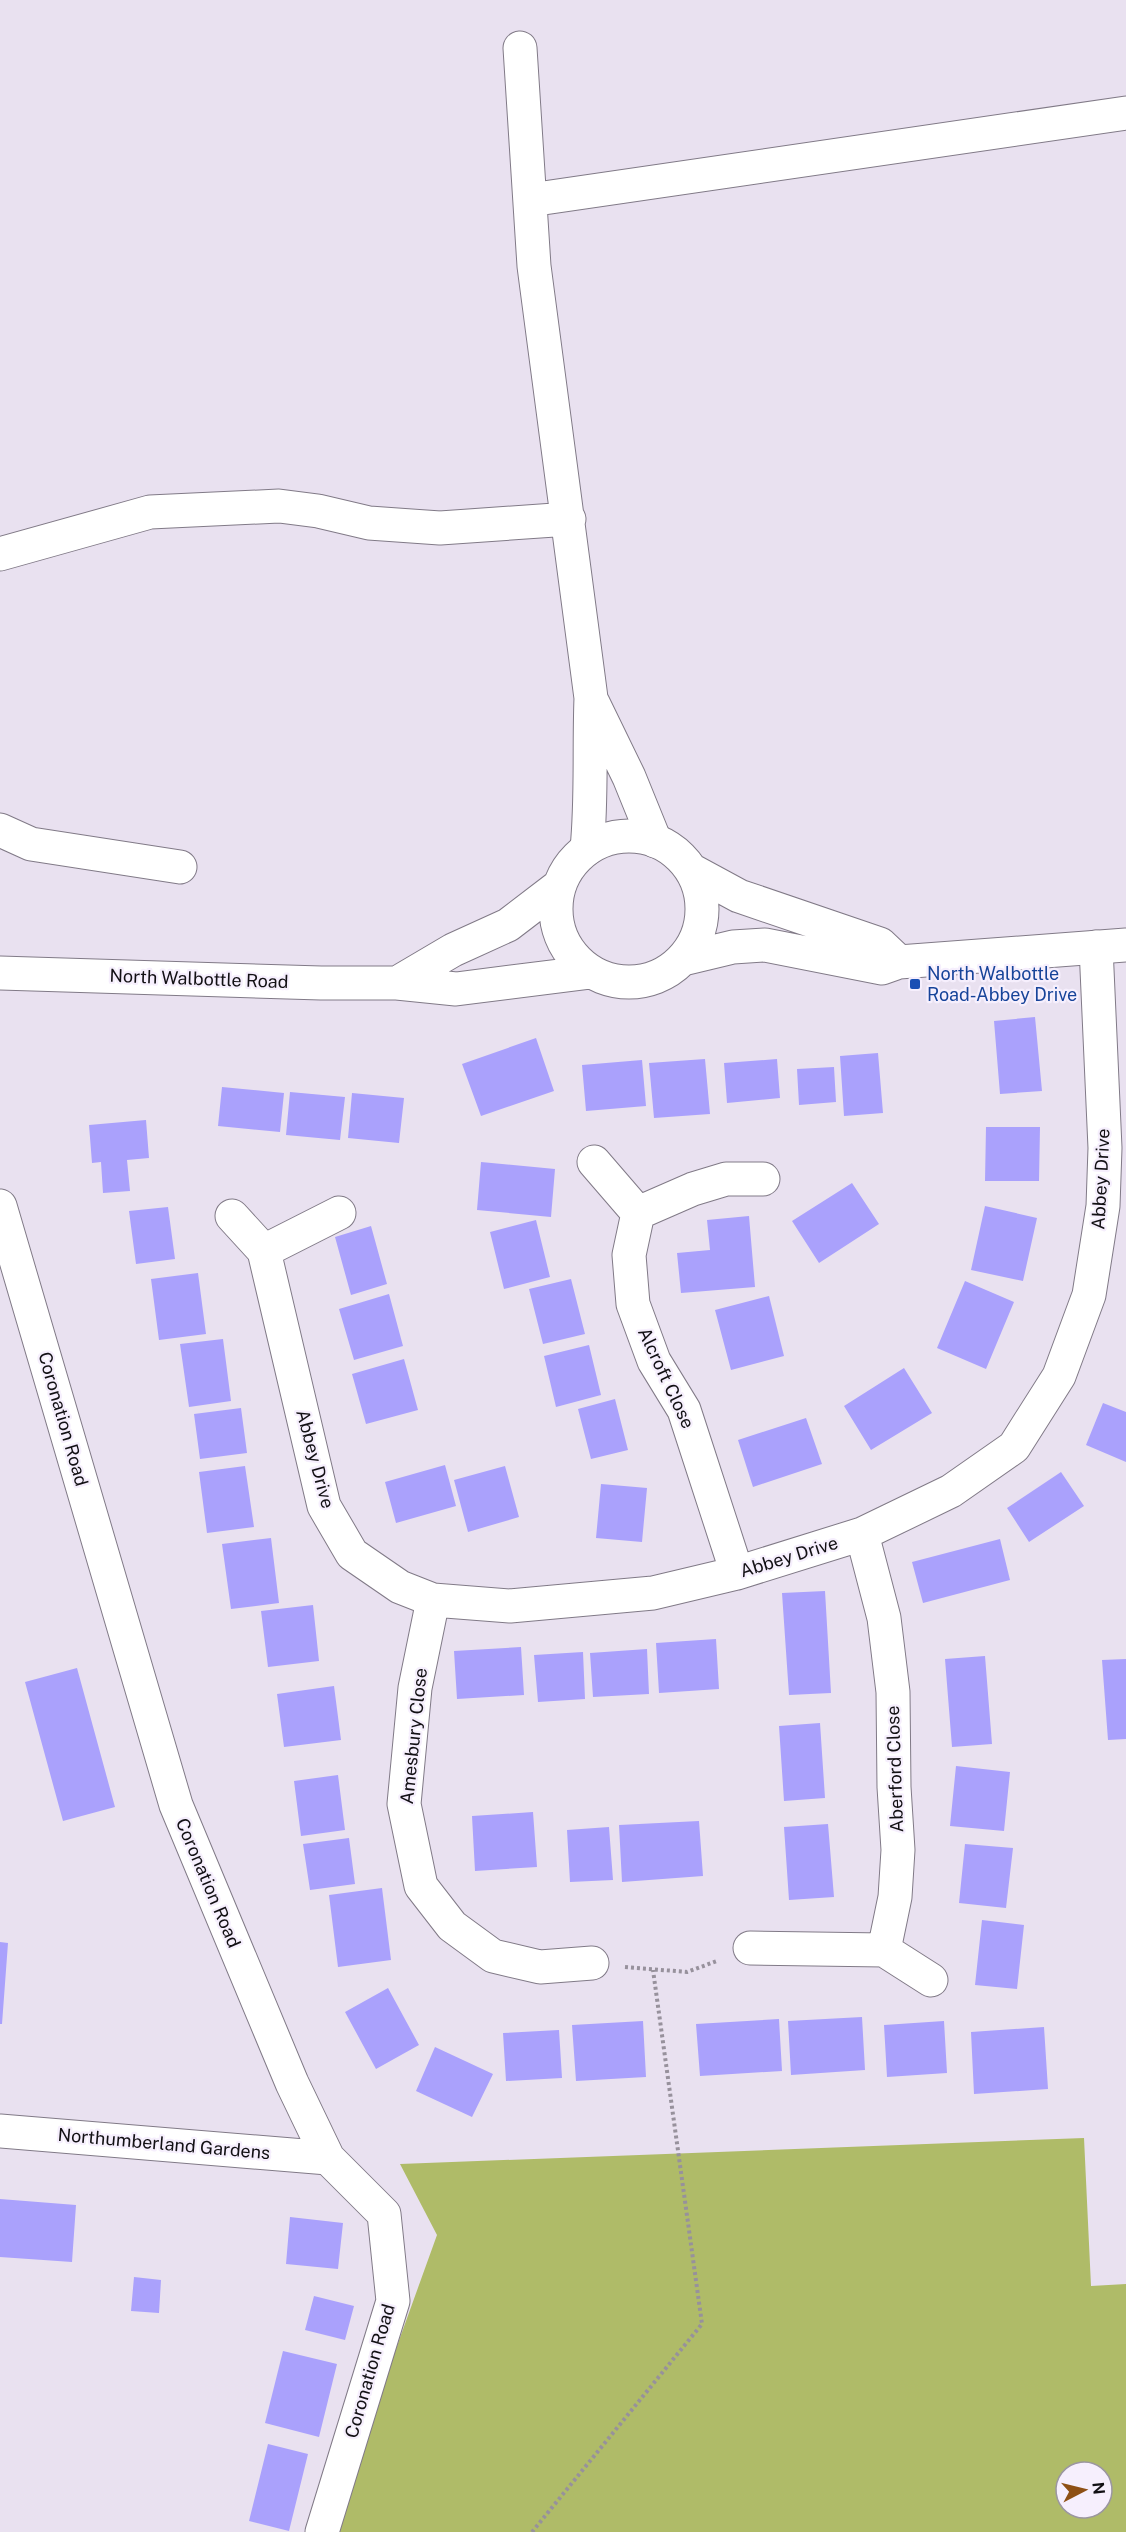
<svg xmlns="http://www.w3.org/2000/svg" width="1126" height="2532" viewBox="0 0 1126 2532" font-family="'Public Sans',sans-serif">
	<style>
		.green { fill: #afbb68; fill-rule: evenodd }
		.building { fill: #aaa1fc }
		.lines { fill: none; stroke-linecap: round; stroke-linejoin: round }
		.minor-casing { stroke: #817a87; stroke-width: 35 }
		.tertiary-casing { stroke: #817a87; stroke-width: 35 }
		.path { stroke: #97919c; stroke-width: 4; stroke-dasharray: 3 3; stroke-linecap: butt }
		.minor { stroke: #fff; stroke-width: 33 }
		.tertiary { stroke: #fff; stroke-width: 33 }
		.transit-dot { fill: #1a4fb4; stroke: #f6effd; stroke-width: 2 }
		.labels { text-anchor: middle; stroke-width: 4.5; stroke-linejoin: round; paint-order: stroke }
		.transit-label { font-size: 18px; fill: #164399; stroke: #f6effd; text-anchor: start }
		.street-label { font-size: 18px; fill: #121014; stroke: #f6effd }
	</style>
	<rect width="100%" height="100%" fill="#e9e1f0"/>
	<path class="green" d="M1084,2138L1091,2286L1126,2284V2532H330L437,2235L400,2164ZM1066,2472H1102V2508H1066Z"/>
	<path class="building" d="M1035,1017L1042,1091L1000,1094L994,1021Z
		M536,1038L554,1091L481,1116L462,1064Z
		M878,1053L883,1113L844,1116L840,1056Z
		M705,1059L710,1114L654,1118L649,1063Z
		M777,1059L780,1098L727,1103L724,1063Z
		M642,1060L646,1106L586,1111L582,1065Z
		M834,1067L836,1102L799,1105L797,1069Z
		M222,1087L284,1093L280,1132L218,1126Z
		M290,1092L345,1097L340,1140L286,1135Z
		M352,1093L404,1098L399,1143L348,1138Z
		M146,1120L149,1158L127,1160L130,1191L103,1193L101,1162L92,1163L89,1125Z
		M986,1127H1040L1039,1181H985Z
		M481,1162L555,1169L551,1217L477,1210Z
		M852,1183L879,1224L819,1263L792,1221Z
		M985,1206L1037,1218L1023,1281L971,1270Z
		M168,1207L175,1259L136,1264L129,1211Z
		M749,1216L755,1287L681,1293L677,1253L710,1250L707,1220Z
		M536,1220L550,1277L504,1289L490,1232Z
		M371,1226L387,1284L351,1295L335,1237Z
		M198,1273L206,1334L159,1340L151,1279Z
		M571,1279L585,1334L543,1344L529,1289Z
		M965,1281L1014,1302L986,1369L937,1348Z
		M389,1294L403,1346L354,1360L339,1309Z
		M769,1296L784,1356L731,1370L715,1310Z
		M223,1339L231,1401L189,1407L180,1344Z
		M589,1345L601,1395L556,1407L544,1356Z
		M404,1359L418,1410L366,1424L352,1374Z
		M904,1368L932,1413L871,1450L844,1406Z
		M615,1399L628,1450L591,1459L578,1409Z
		M1103,1403L1126,1412V1462L1086,1445Z
		M241,1408L247,1453L200,1459L194,1414Z
		M806,1418L822,1464L753,1487L738,1440Z
		M445,1465L456,1506L396,1523L385,1482Z
		M245,1466L254,1527L207,1533L199,1472Z
		M505,1466L519,1517L468,1532L454,1480Z
		M1061,1472L1084,1506L1029,1542L1007,1508Z
		M601,1484L647,1488L642,1542L596,1538Z
		M271,1538L279,1603L231,1609L222,1544Z
		M1000,1539L1010,1580L923,1603L912,1562Z
		M825,1591L831,1693L789,1695L782,1593Z
		M313,1605L319,1661L268,1667L261,1611Z
		M716,1639L719,1689L659,1693L656,1643Z
		M521,1647L524,1695L457,1699L454,1651Z
		M647,1649L649,1694L593,1697L590,1653Z
		M583,1652L585,1699L538,1702L534,1655Z
		M985,1656L992,1744L952,1747L945,1659Z
		M1126,1659V1739L1108,1740L1102,1660Z
		M77,1668L115,1807L63,1821L25,1682Z
		M334,1686L341,1740L284,1747L277,1694Z
		M820,1723L825,1798L784,1801L779,1726Z
		M956,1766L1010,1772L1004,1831L950,1826Z
		M338,1775L345,1830L301,1836L294,1781Z
		M533,1812L537,1867L475,1871L472,1816Z
		M699,1821L703,1876L622,1882L619,1825Z
		M828,1824L834,1897L789,1900L784,1827Z
		M609,1827L613,1880L570,1882L567,1830Z
		M349,1838L355,1884L310,1890L303,1844Z
		M965,1844L1013,1848L1006,1908L959,1903Z
		M382,1888L391,1960L338,1967L329,1895Z
		M982,1920L1024,1925L1017,1989L975,1985Z
		M0,1942L8,1943L2,2024H0Z
		M388,1988L419,2045L376,2069L345,2012Z
		M862,2017L865,2070L791,2075L788,2021Z
		M779,2019L782,2071L700,2076L696,2024Z
		M643,2021L646,2077L576,2081L572,2025Z
		M944,2021L947,2073L887,2077L884,2025Z
		M1044,2027L1048,2089L974,2094L971,2032Z
		M559,2030L562,2078L506,2081L503,2033Z
		M435,2047L493,2074L472,2117L416,2091Z
		M0,2199L76,2205L72,2262L0,2257Z
		M290,2217L343,2223L338,2269L286,2264Z
		M134,2277L161,2280L159,2313L131,2311Z
		M314,2296L354,2306L345,2340L305,2330Z
		M283,2351L337,2364L319,2437L265,2423Z
		M268,2444L308,2454L289,2531L249,2521Z"/>
	<g class="lines">
		<g class="minor-casing">
			<path id="minor" d="M520,48L534,266L591,698C589,749 592,799 587,849
				M530,200L1126,113
				M0,554L150,512L279,506L318,511L369,523L440,528L569,519
				M593,703L629,777L655,841
				M0,830L31,844L180,867
				M594,1162L638,1213L693,1189L726,1179H763
				M0,1206L176,1805L292,2083L328,2158L384,2214L393,2301L322,2532
				M638,1213L629,1255L633,1304L654,1361L684,1410L737,1573
				M232,1216L264,1251L339,1213
				M264,1251L324,1506L352,1554L400,1587L433,1600L510,1606L653,1593L737,1573L862,1534L951,1491L1014,1447L1059,1376L1089,1295L1103,1206L1105,1148L1096,947
				M862,1534L884,1618L893,1692L894,1787L898,1850L895,1897L884,1950L931,1980
				M433,1600L415,1688L404,1804L421,1886L452,1926L493,1956L540,1967L592,1963
				M750,1948L884,1950
				M0,2131L328,2158"/>
		</g>
		<g class="tertiary-casing">
			<path id="tertiary" d="M556 909a73 73 0 1 1 146 0a73 73 0 1 1-146 0Z
				M691,870L739,896L880,944L899,962
				M683,959L733,947L765,945L882,968L899,962L1126,945
				M0,973L321,983H397L456,989L591,972
				M397,983L453,950L508,925L559,886"/>
		</g>
		<path class="path" d="M625,1967L687,1972L717,1961
			M532,2532L702,2324L653,1970"/>
		<use href="#minor" class="minor"/>
		<use href="#tertiary" class="tertiary"/>
	</g>
	<rect class="transit-dot" x="909" y="978" width="12" height="12" rx="3"/>
	<g class="labels">
		<g class="transit-label">
			<text x="927" y="980">North Walbottle<tspan x="927" dy="21">Road-Abbey Drive</tspan></text>
		</g>
		<g class="street-label">
			<text transform="translate(199 979) rotate(2)" y="6">North Walbottle Road</text>
			<text transform="translate(1101 1179) rotate(-87)" y="6">Abbey Drive</text>
			<text transform="translate(666 1378) rotate(65)" y="6">Alcroft Close</text>
			<text transform="translate(63 1419) rotate(74)" y="6">Coronation Road</text>
			<text transform="translate(315 1459) rotate(75)" y="6">Abbey Drive</text>
			<text transform="translate(789 1557) rotate(-17)" y="6">Abbey Drive</text>
			<text transform="translate(414 1736) rotate(-84)" y="6">Amesbury Close</text>
			<text transform="translate(895 1769) rotate(-92)" y="6">Aberford Close</text>
			<text transform="translate(208 1883) rotate(67)" y="6">Coronation Road</text>
			<text transform="translate(164 2144) rotate(5)" y="6">Northumberland Gardens</text>
			<text transform="translate(370 2371) rotate(-74)" y="6">Coronation Road</text>
		</g>
	</g>
	<g transform="translate(1084 2490) rotate(83)"><circle r="28" fill="#f6effd" stroke="#9b96a0" stroke-width="1.5"/>
	<path d="M0-4.5L10 22L0 15L-10 22Z" fill="#8e5015"/>
	<text y="-9" font-size="16" font-weight="bold" text-anchor="middle" fill="#121014">N</text>
	</g>
</svg>
